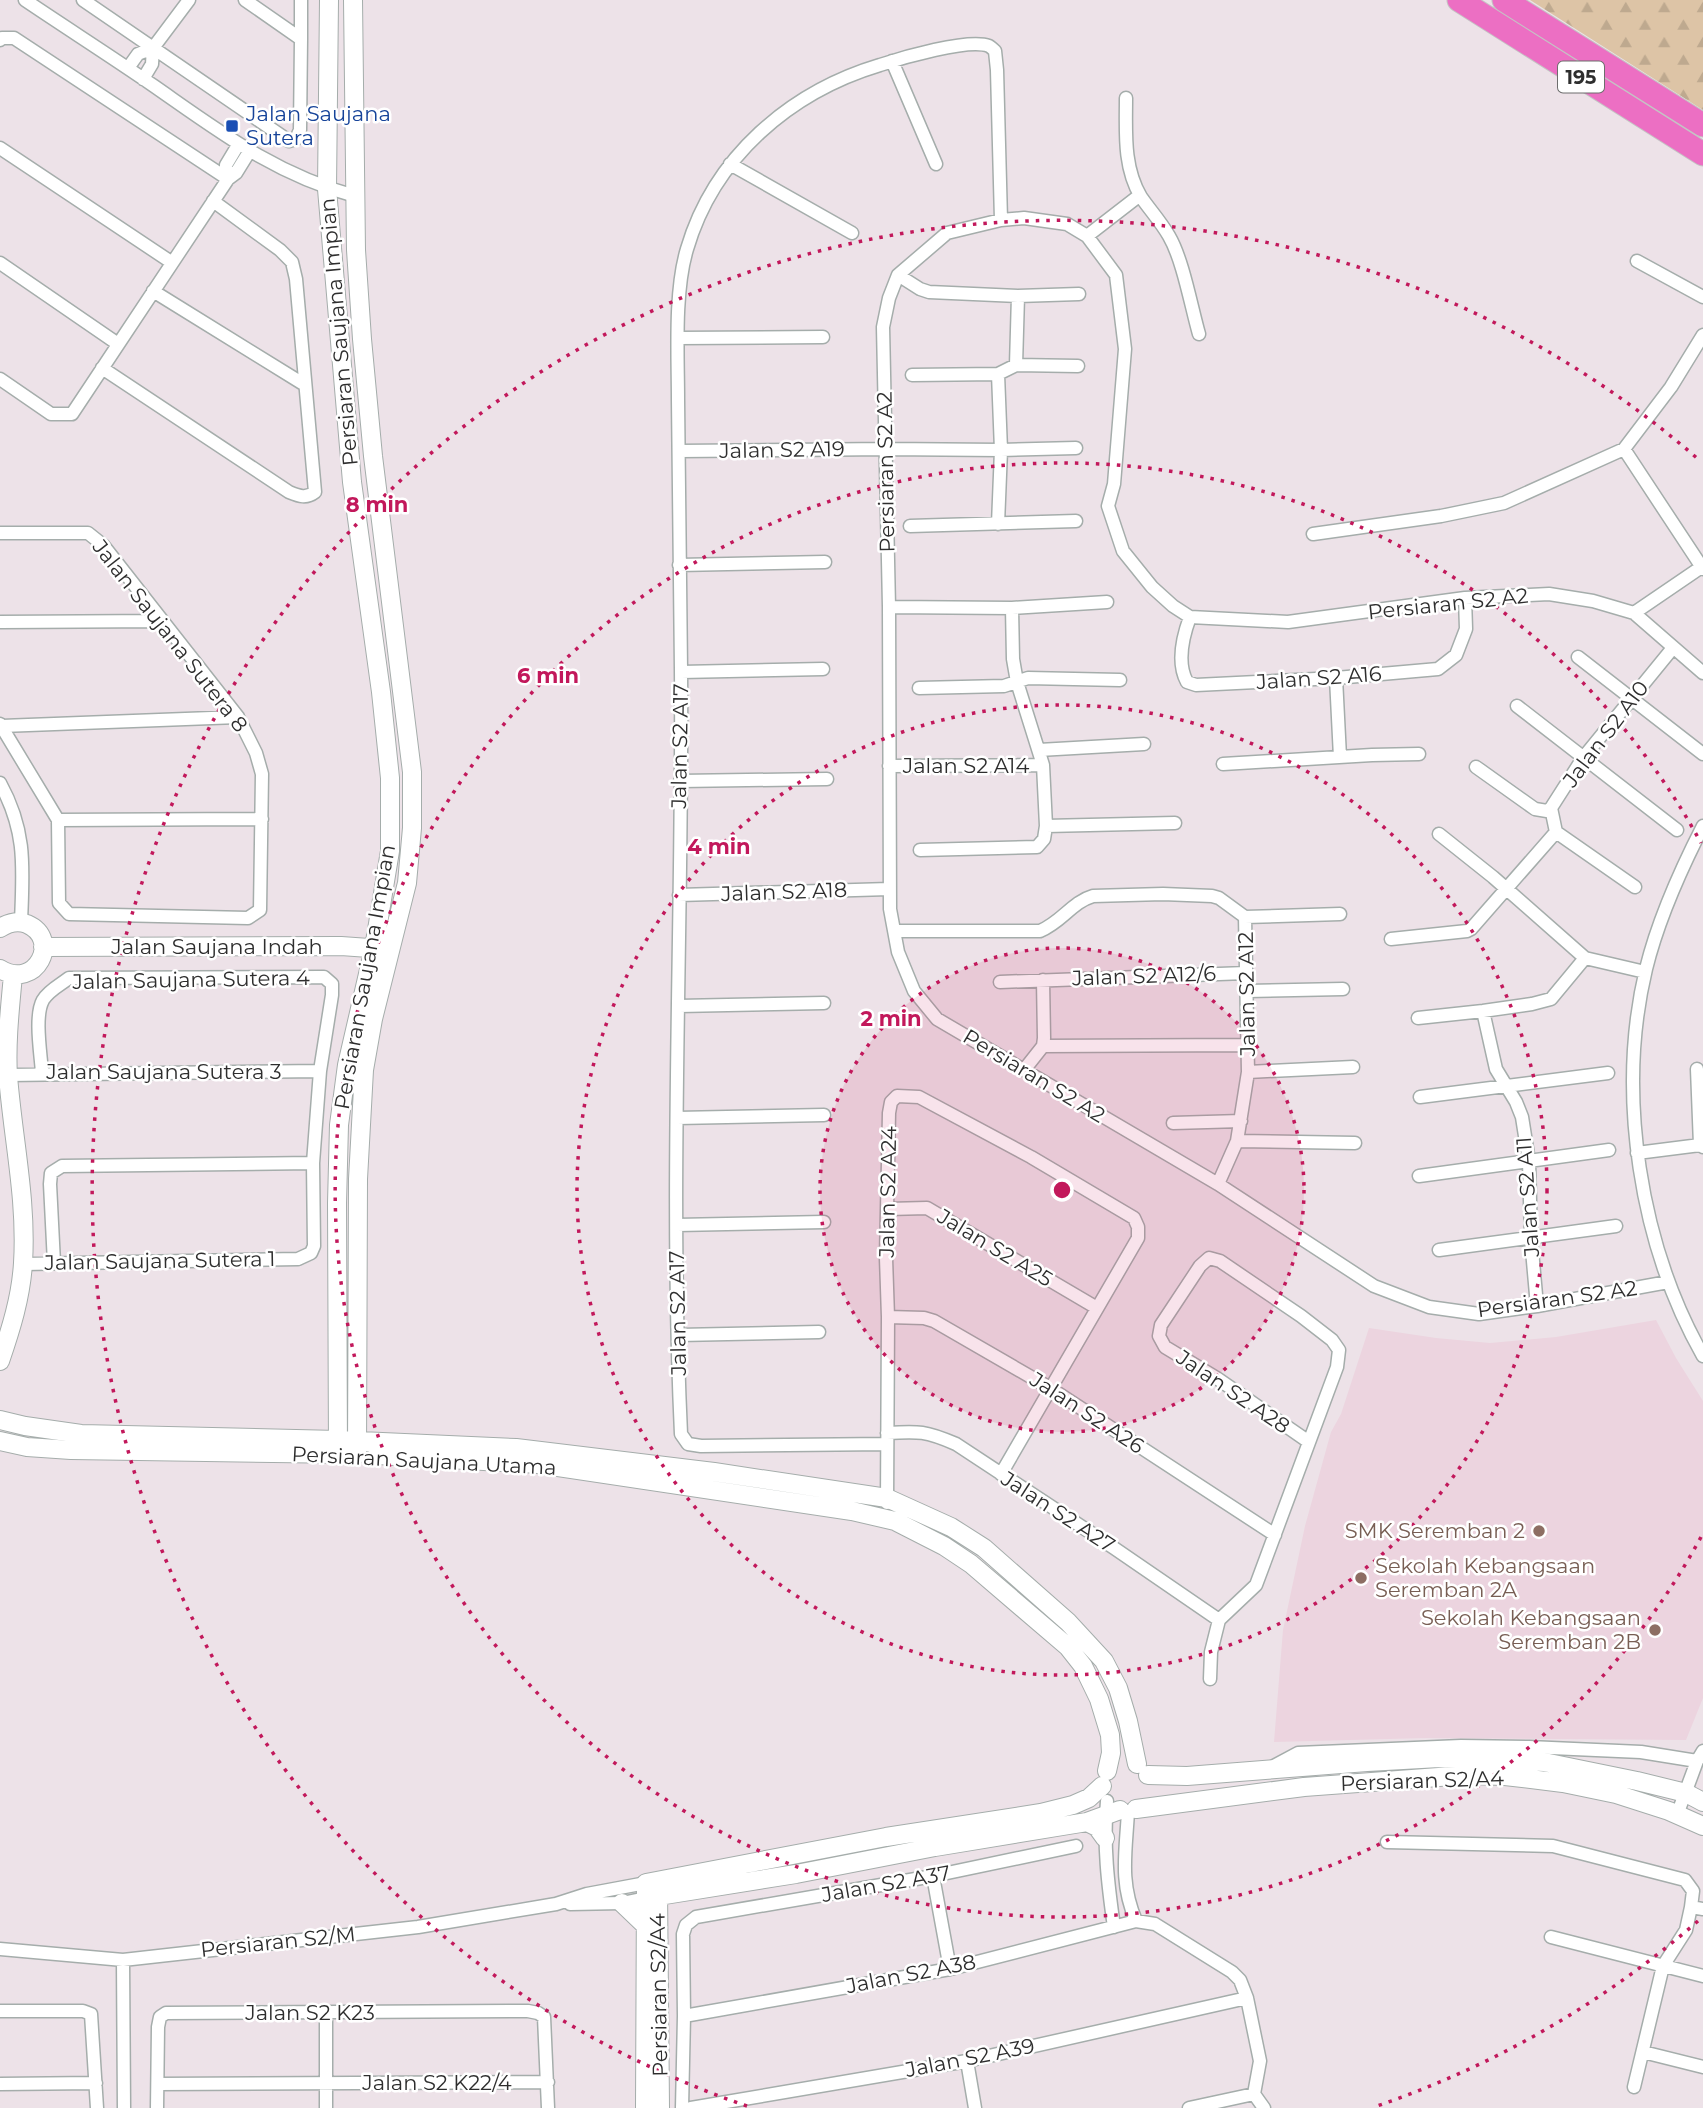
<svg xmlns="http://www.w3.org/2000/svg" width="1703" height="2108" viewBox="0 0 1703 2108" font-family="Montserrat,sans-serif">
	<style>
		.education { fill: #ecd4df }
		.forest { fill: url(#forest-firs) }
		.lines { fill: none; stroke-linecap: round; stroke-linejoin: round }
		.street-casing { stroke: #a5adab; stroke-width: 15 }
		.secondary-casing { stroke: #a5adab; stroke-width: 20 }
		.highway-casing { stroke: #c4c4c4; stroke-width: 25 }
		.street { stroke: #fff; stroke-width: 12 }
		.secondary { stroke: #fff; stroke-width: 18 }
		.highway { stroke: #ec6fc3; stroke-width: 23 }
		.ring { fill: none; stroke: #c2185b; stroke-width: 3.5; stroke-dasharray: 3.5 7 }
		.transit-dot { fill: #1a4fb4; stroke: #fff; stroke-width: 2.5 }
		.education-dot { fill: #8d6e63; stroke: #fff; stroke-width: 2.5 }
		.labels { text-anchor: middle; stroke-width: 5; stroke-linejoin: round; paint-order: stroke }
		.shield { fill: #fff; stroke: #6d6d6d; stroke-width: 2 }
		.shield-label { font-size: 19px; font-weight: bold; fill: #2e2e2e }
		.transit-label { font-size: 21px; fill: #164399; stroke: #fff; text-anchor: start }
		.street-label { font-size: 21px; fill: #2e2e2e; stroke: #fff }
		.education-label { font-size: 21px; fill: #785e54; stroke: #fff; text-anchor: end }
		.centre { fill: #c2185b; stroke: #fff; stroke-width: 3.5 }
		.ring-label { font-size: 21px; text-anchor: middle; font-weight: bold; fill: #c2185b; stroke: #fff; stroke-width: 5; stroke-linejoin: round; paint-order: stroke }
	</style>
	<defs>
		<pattern id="forest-firs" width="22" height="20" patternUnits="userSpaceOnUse" patternTransform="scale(1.75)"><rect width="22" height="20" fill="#ddc4a6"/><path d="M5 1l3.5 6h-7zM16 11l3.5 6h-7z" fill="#bea98f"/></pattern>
	</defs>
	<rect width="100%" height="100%" fill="#ede2e8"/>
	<path class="education" d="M1656,1320L1676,1358L1703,1401V1698L1686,1740L1427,1738L1274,1742L1283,1630L1305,1526L1331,1432L1341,1414L1369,1328L1436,1338L1490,1343L1556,1337Z"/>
	<path class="forest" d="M1530,0H1703V110Z"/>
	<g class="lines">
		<g class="street-casing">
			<path id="street" d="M25,0C68,29 112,57 154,86C220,132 276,175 355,196
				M83,0L289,141L296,139L300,130L301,39
				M245,0L301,39V0
				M0,40L2,38H14L228,179
				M892,61L936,164
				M128,68L138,54L153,48L189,0
				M143,79L152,64L153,48
				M1126,98C1126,132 1123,167 1141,197C1150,210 1161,222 1169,236C1183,260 1191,306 1199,334
				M0,148L171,262
				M730,164L852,233
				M228,179L226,165L238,145
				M1087,236L1140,195
				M1637,261L1703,297
				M0,263L118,344
				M898,275L920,289L929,292L1018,296L1079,294
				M153,291L305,385
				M678,338L823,337
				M1016,365L1018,296
				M102,368L289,492C299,496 306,499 315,492L296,279L292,262L280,250L213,201
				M998,374L1001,450L998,524
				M912,375L998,374L1016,365L1078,366
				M0,379L51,414H72L228,179L236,173L249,152
				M1624,449L1703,569
				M679,451L886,449L1001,450L1076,448
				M910,526L1076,521
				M0,533H88L103,545L238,717L256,753L262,774L260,910L248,918L69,914L59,903L58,820L0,724
				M1313,534L1441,516L1504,503L1624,449L1671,387L1703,335
				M679,565L825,562
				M889,607L1012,608L1107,602
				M1634,613L1703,566
				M1190,617C1183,636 1176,662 1187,682L1196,685L1336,678L1438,669L1456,655L1466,629L1465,598
				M0,622L162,621
				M1578,657L1703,754
				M681,672L823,669
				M1336,678L1340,757
				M919,688L1004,686L1028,678L1120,680
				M1517,706L1677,830
				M2,726L238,717
				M1039,750L1144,744
				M1223,764L1372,755L1419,754
				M889,766L1043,765
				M1476,767L1535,809L1547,811L1551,808
				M680,781L827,779
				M0,783C27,832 23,868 21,922
				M58,820L262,819
				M1046,826L1175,823
				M1703,826C1680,871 1658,920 1646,969C1616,1094 1640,1245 1703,1356
				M1556,832L1551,808L1583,758L1672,649
				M1556,832L1635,887
				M1439,834L1493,877L1585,958L1645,972
				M920,850L1037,847L1044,839L1046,826L1043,765L1017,682L1013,659L1012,608
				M679,895L889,889
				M1245,917L1340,914
				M894,931H1040C1062,922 1072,902 1093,896L1163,894L1212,896L1219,898L1245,917L1248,1072L1237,1141L1218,1184
				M1391,939L1467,931L1471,929L1556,832
				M1000,982L1246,973
				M1247,991L1343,989
				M679,1006L824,1003
				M1483,1011L1496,1069L1516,1102L1522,1117L1529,1161L1531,1239L1537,1306
				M1418,1018L1483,1011L1532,1004L1551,999L1585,958
				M1043,1046L1247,1045
				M1697,1069L1700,1145
				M1024,1070L1043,1046L1044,1038L1043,980
				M1248,1072L1353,1067
				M8,1075L320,1071
				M1420,1097L1608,1073
				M677,1118L824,1115
				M1173,1123L1241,1121
				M1237,1141L1355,1143
				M1637,1153L1700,1145L1703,1147
				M1419,1176L1609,1150
				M888,1209L927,1208L1097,1308
				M677,1225L824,1222
				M1439,1250L1616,1226
				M54,1263L50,1184L51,1173L62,1166L313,1163
				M23,1264L298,1259L311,1253L314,1246L313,1163L320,1071L332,995V984L324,977L69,978C60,985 49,990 43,1000C34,1016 41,1055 42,1073
				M1668,1282L1537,1306L1479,1314L1429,1307L1374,1286L1218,1184L937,1019L914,991L898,952L890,909L889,607L883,327L889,298L898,275L947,233L1001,220L1024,218L1067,224L1087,236L1116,275L1125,349L1114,484L1108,506L1123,551L1152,587L1173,606L1190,617L1288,622L1465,598L1549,594L1593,601L1634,613L1703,673
				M888,1317L924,1318L934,1321L1050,1388L1275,1535
				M679,1335L819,1332
				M887,1433C919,1431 926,1431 956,1444L1114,1548L1219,1620
				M887,1444L701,1446L688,1444L681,1434C669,1180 683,925 681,670C680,580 679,490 678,400C678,355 674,292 687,249C714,157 790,92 880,65C901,58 969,38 989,46C991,47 993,49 995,51L997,70L1001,220
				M887,1503L888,1317L886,1258L889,1113L891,1102L897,1096L919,1097L1031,1157L1134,1218L1138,1227V1238L1001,1474
				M1210,1679L1211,1652L1219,1620L1256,1585L1337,1367L1339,1350L1332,1340L1301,1316L1220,1261L1209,1258L1200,1266L1161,1325L1159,1336L1165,1347L1218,1379L1309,1442
				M1272,1767L1298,1753L1461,1746L1529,1747L1641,1752L1697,1761
				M1107,1801C1103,1844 1108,1885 1114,1927
				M1128,1811C1126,1852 1119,1881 1136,1921
				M1677,1815L1697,1761L1703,1751
				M1387,1842L1553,1846L1685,1880L1693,1891L1691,1907L1703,1909
				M933,1876L950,1969
				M570,1904L622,1903L646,1898
				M1551,1937L1703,1976
				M0,1949L123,1960L418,1927L556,1904L587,1894L646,1883
				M123,1960L124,2108
				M0,2011H83L91,2014L97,2108
				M684,2016L950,1969L1136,1921L1155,1924L1232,1972L1240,1980L1247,1998L1260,2061L1254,2094
				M1643,2052L1703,2067
				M967,2061L975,2108
				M0,2084L96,2083
				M158,2084L548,2082
				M1634,2087L1663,1966L1686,1930L1691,1907
				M1254,2094L1264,2108
				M157,2108L158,2027L160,2017L166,2013L528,2011L538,2013L544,2017L548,2108
				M326,2108V2013
				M682,2108L684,2016L683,1934L686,1925L696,1917L933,1876L1076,1846
				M691,2108L967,2061L1247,1998
				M1189,2108L1254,2094"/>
		</g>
		<g class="secondary-casing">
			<path id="secondary" d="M329,0L327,189L352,482L381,692L390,778V851L374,948L347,1065L339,1125L337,1203L338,1454
				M353,0L356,250L362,339L373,456L412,772V828L407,883L373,1019L364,1070L358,1179L357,1454
				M0,928C8,923 17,920 27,924C62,939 36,991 0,969
				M43,947L341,946L383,949
				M0,1361C11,1329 21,1297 23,1263C27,1200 13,1139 8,1076C6,1043 10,1008 13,975
				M0,1420L25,1426L81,1434L338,1440L516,1448L714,1472L887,1498L951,1527L984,1548L1068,1622L1104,1661L1118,1688L1128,1721L1137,1764
				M0,1441L27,1447L71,1450L349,1454
				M377,1455L538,1464L852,1511L895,1521L944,1546L971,1564L1068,1647L1083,1666L1099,1699L1110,1735L1111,1753L1107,1771
				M1148,1775L1187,1776L1367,1762L1439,1758L1508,1760L1544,1762L1637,1781L1686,1793L1703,1802
				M1136,1809L1304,1787L1466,1775L1505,1776L1563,1783L1616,1794L1669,1811L1703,1826
				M1087,1822L1097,1827L1105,1838
				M658,1888L660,2108
				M646,1898L796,1874L935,1847L1087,1822L1120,1810
				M622,1903L646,1926
				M645,2108L646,1883L886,1837L1041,1813L1073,1805L1089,1798L1102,1786"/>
		</g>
		<g class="highway-casing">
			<path id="highway" d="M1459,0L1703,154
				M1504,0L1703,125"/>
		</g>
		<use href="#street" class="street"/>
		<use href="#secondary" class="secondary"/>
		<use href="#highway" class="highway"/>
	</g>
	<circle cx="1062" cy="1190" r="242" fill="#c2185b" fill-opacity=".12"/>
	<g class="ring">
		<circle cx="1062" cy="1190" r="242"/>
		<circle cx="1062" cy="1190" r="485"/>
		<path d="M1701 1537A727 727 0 1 1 1701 843"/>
		<path d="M1698 1921A969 969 0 0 1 1377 2106M747 2106A969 969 0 1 1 1698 459"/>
	</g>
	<rect class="transit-dot" x="225" y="119" width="14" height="14" rx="3.5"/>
	<g class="education-dot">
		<circle cx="1539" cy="1531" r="7"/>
		<circle cx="1361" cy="1578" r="7"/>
		<circle cx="1655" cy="1630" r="7"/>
	</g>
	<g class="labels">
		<rect class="shield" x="1558" y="61.5" width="46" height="31" rx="5"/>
		<g class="shield-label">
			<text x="1581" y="84">195</text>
		</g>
		<g class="transit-label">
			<text x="246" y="121">Jalan Saujana<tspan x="246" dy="24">Sutera</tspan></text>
		</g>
		<g class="street-label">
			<text transform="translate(339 332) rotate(-95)" y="7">Persiaran Saujana Impian</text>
			<text transform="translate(782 450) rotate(-1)" y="7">Jalan S2 A19</text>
			<text transform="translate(886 472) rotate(-91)" y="7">Persiaran S2 A2</text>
			<text transform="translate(1448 604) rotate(-6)" y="7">Persiaran S2 A2</text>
			<text transform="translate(170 636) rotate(52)" y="7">Jalan Saujana Sutera 8</text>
			<text transform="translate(1319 678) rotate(-4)" y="7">Jalan S2 A16</text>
			<text transform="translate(1606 734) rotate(-53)" y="7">Jalan S2 A10</text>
			<text transform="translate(680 746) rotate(-89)" y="7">Jalan S2 A17</text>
			<text x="966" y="773">Jalan S2 A14</text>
			<text transform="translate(784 892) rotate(-2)" y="7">Jalan S2 A18</text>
			<text x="217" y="954">Jalan Saujana Indah</text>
			<text transform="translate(1144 976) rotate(-2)" y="7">Jalan S2 A12/6</text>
			<text transform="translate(365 977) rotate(-80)" y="7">Persiaran Saujana Impian</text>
			<text transform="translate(191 980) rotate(-1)" y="7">Jalan Saujana Sutera 4</text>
			<text transform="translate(1247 994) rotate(-91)" y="7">Jalan S2 A12</text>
			<text x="164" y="1079">Jalan Saujana Sutera 3</text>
			<text transform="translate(1034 1076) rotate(31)" y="7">Persiaran S2 A2</text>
			<text transform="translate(888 1192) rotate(-89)" y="7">Jalan S2 A24</text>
			<text transform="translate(1528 1197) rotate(-94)" y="7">Jalan S2 A11</text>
			<text transform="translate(995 1248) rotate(31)" y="7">Jalan S2 A25</text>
			<text transform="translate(160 1261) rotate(-1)" y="7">Jalan Saujana Sutera 1</text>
			<text transform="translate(1557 1299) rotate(-8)" y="7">Persiaran S2 A2</text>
			<text transform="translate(678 1313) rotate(-91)" y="7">Jalan S2 A17</text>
			<text transform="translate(1233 1392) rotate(34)" y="7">Jalan S2 A28</text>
			<text transform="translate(1087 1413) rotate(33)" y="7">Jalan S2 A26</text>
			<text transform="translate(424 1461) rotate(3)" y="7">Persiaran Saujana Utama</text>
			<text transform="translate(1058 1512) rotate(33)" y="7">Jalan S2 A27</text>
			<text transform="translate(1422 1781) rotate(-2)" y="7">Persiaran S2/A4</text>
			<text transform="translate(886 1884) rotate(-10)" y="7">Jalan S2 A37</text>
			<text transform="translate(278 1942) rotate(-6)" y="7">Persiaran S2/M</text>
			<text transform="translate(911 1974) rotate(-11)" y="7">Jalan S2 A38</text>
			<text transform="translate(659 1995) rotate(-91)" y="7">Persiaran S2/A4</text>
			<text x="310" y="2020">Jalan S2 K23</text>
			<text transform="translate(970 2058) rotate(-11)" y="7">Jalan S2 A39</text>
			<text x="437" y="2090">Jalan S2 K22/4</text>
		</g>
		<g class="education-label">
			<text x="1525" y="1538">SMK Seremban 2</text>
			<text x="1375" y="1573" text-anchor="start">Sekolah Kebangsaan<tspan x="1375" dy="24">Seremban 2A</tspan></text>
			<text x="1641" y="1625">Sekolah Kebangsaan<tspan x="1641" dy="24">Seremban 2B</tspan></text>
		</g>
	</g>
	<circle cx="1062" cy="1190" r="10" class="centre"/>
	<g class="ring-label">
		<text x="377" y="512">8 min</text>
		<text x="548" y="683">6 min</text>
		<text x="719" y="854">4 min</text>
		<text x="891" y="1026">2 min</text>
	</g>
</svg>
